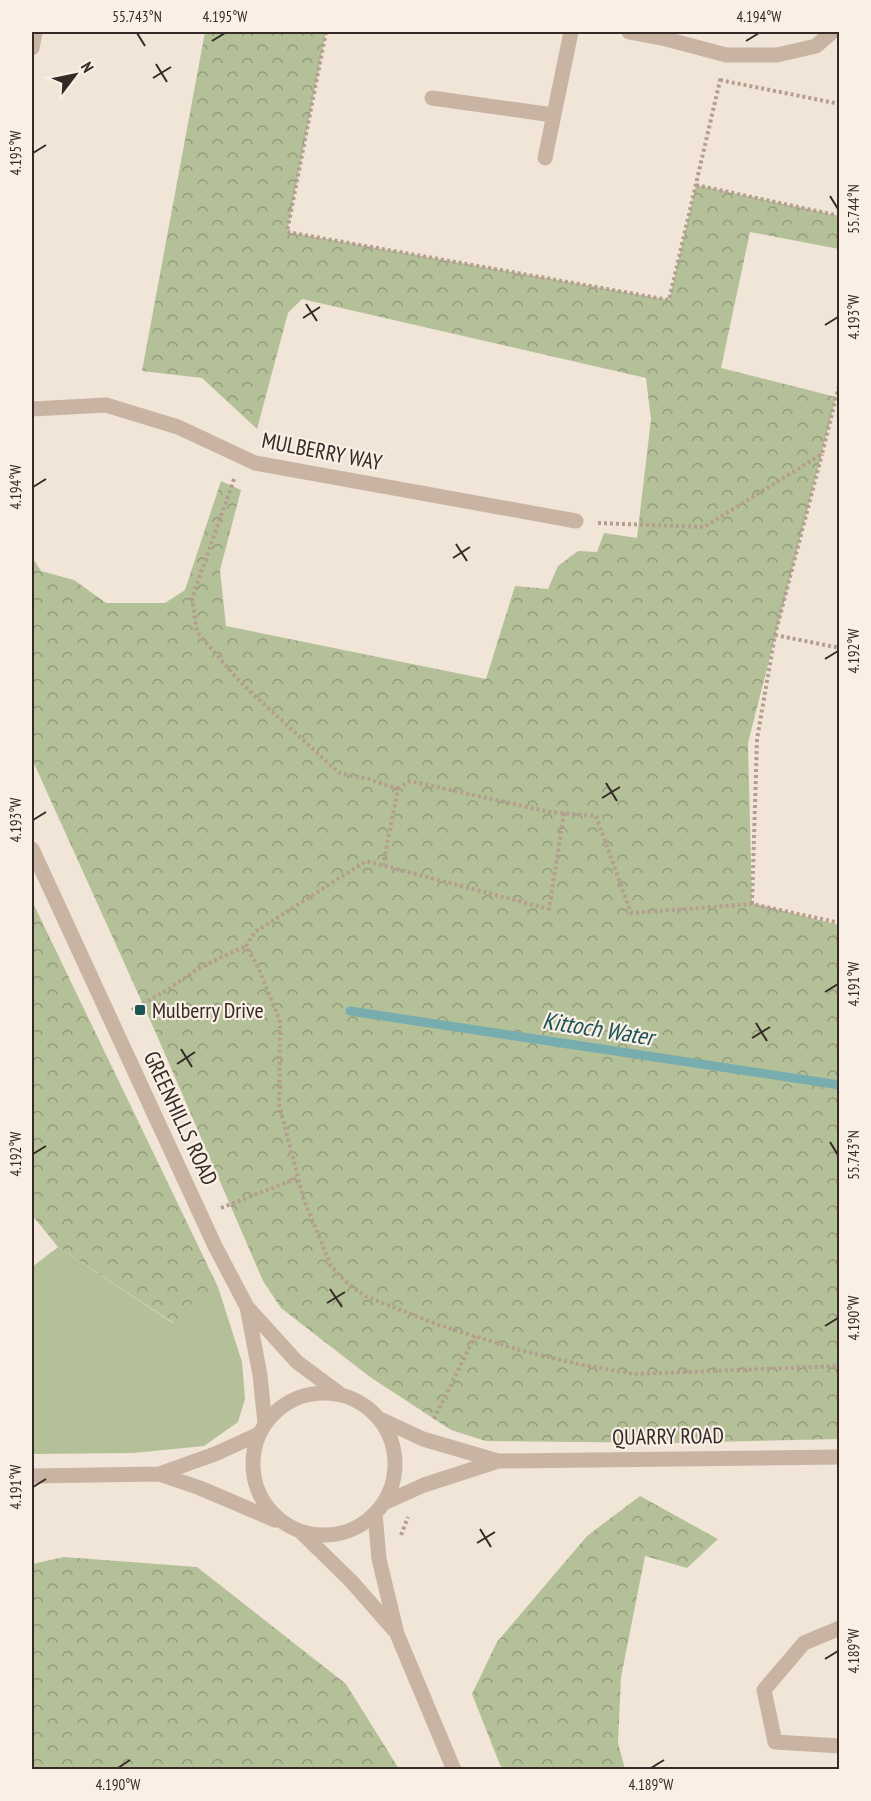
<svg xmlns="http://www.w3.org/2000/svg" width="871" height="1801" viewBox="0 0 871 1801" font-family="'PT Sans Narrow',sans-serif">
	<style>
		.grass { fill: #b4c098 }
		.forest { fill: url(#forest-crowns) }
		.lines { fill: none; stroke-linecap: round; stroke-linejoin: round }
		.stream { stroke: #77adae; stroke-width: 9 }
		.path { stroke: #b59e8f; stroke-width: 4; stroke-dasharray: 3 3; stroke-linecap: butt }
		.minor { stroke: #c9b4a4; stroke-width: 15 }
		.ticks { fill: none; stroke: #352a26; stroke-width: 2 }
		.poi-dot { fill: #1b5356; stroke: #f9efe4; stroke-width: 2 }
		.labels { text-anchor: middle; stroke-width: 4.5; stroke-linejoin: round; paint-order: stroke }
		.street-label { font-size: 22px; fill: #352a26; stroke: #f9efe4 }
		.poi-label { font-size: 22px; fill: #352a26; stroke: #f9efe4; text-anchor: start }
		.water-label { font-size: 24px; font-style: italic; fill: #1b5356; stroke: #f9efe4 }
		.neatline { fill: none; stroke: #352a26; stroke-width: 2 }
		.ticks-label { font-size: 15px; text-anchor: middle; fill: #352a26 }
	</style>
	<defs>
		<pattern id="forest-crowns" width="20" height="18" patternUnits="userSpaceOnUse" patternTransform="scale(1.5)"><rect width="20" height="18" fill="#b4c098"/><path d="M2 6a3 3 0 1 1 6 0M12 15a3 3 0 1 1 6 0" fill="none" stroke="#939c7c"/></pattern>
	</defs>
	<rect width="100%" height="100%" fill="#f1e5d8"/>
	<path class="grass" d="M58,1247L173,1323L218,1287L242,1362L245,1399L238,1422L204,1446L133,1453L32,1454V1267Z"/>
	<path class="forest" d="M205,32H326L287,232L669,300L696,185L839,216V249L750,232L721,368L836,397L748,743L752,903L839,925V1439L674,1443L486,1441L451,1430L370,1377L281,1308L263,1281L155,1031L32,759V557L41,571L74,580L106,603H165L185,590L221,481L241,490L220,570L226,626L486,679L515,586L548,589L558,566L578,551L597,552L604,533L637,538L651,419L646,378L302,299L288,313L257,429L202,378L142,371Z
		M32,901L218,1287L174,1323L58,1247L32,1215Z
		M640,1496L718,1539L687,1568L645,1556L621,1677L618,1743L625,1769H504L500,1765L472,1694L497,1642L587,1536Z
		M64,1557L197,1567L346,1684L399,1769H32V1564Z"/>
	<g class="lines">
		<path class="stream" d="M350,1011L840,1085"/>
		<path class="path" d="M326,32L287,232L669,300L721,76
			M720,80L840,104
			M696,185L840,216
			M234,479L192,598L197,632L240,682L339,773L369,779L398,789L383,865
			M598,523L704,527L822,454L840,382
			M775,635L840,648
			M398,789L410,781L550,812L596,816L631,913L752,904L840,923
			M564,813L549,909L366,861L255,932L246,946L258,967L280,1021L279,1104L303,1197L331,1266L345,1281L365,1296L436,1324L519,1350L578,1364L634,1374L840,1366
			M752,904L757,739L775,635L822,454
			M132,1010L167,990L199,968L246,946
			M221,1208L298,1178
			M434,1419L475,1336
			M401,1535L408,1517"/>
		<path class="minor" d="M629,32L666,39L726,55H777L816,46L832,32
			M32,48L35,32
			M432,98L553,115
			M545,158L571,32
			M32,409L106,405L178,427L255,463L576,521
			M32,849L215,1246L247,1307L297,1362L340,1394
			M247,1307L260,1375L265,1424
			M253 1464a71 71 0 1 1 142 0a71 71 0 1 1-142 0Z
			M380,1419L423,1439L498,1461
			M159,1474L215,1454L259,1434
			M32,1476L159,1474L200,1488L275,1520
			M384,1503L424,1485L498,1461L840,1457
			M375,1513L379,1559L397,1634L454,1770
			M301,1532L352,1582L394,1630
			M840,1628L804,1643L764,1690L775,1742L840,1746"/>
	</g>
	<path class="ticks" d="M137,33L145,46M212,41L225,33M746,41L759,33M156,64L167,82M153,78L171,67M33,153L46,145M830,196L838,209M306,304L317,321M303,318L320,307M825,325L838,317M33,487L46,479M456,544L467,561M453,558L470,547M825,659L838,651M606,783L617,801M602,798L620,787M33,820L46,812M825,992L838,984M756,1023L767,1041M752,1038L770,1027M181,1049L192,1067M177,1064L195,1052M830,1142L838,1155M33,1154L46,1146M330,1289L342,1307M327,1303L345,1292M825,1326L838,1318M33,1487L46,1479M480,1529L491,1547M477,1543L495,1532M825,1659L838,1651M118,1768L130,1760M651,1768L664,1760"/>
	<rect class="poi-dot" x="134" y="1004" width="12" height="12" rx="3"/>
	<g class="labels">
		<g class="street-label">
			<text transform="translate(322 451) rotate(11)" y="8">MULBERRY WAY</text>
			<text transform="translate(181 1118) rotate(65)" y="8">GREENHILLS ROAD</text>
			<text transform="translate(668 1436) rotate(-1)" y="8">QUARRY ROAD</text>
		</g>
		<g class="poi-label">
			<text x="152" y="1018">Mulberry Drive</text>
		</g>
		<g class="water-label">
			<text transform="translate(598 1029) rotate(9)" y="8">Kittoch Water</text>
		</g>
	</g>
	<rect width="871" height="1801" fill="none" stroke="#f9efe4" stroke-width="66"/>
	<g transform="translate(75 75) rotate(58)" stroke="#f9efe4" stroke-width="4.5" paint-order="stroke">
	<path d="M0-4.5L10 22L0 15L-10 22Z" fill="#352a26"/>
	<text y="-9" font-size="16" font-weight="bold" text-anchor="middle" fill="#352a26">N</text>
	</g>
	<rect x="33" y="33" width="805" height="1735" class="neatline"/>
	<g class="ticks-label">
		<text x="137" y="22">55.743°N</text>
		<text x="225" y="22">4.195°W</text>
		<text x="759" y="22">4.194°W</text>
		<text transform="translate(16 153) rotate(-90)" y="5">4.195°W</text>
		<text transform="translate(854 209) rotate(-90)" y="5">55.744°N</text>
		<text transform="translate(854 317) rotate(-90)" y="5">4.193°W</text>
		<text transform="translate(16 487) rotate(-90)" y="5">4.194°W</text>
		<text transform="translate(854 651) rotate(-90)" y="5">4.192°W</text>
		<text transform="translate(16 820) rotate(-90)" y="5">4.193°W</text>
		<text transform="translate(854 984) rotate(-90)" y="5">4.191°W</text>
		<text transform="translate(16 1154) rotate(-90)" y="5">4.192°W</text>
		<text transform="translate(854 1155) rotate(-90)" y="5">55.743°N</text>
		<text transform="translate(854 1318) rotate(-90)" y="5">4.190°W</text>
		<text transform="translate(16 1487) rotate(-90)" y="5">4.191°W</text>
		<text transform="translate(854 1651) rotate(-90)" y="5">4.189°W</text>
		<text x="118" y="1790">4.190°W</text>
		<text x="651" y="1790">4.189°W</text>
	</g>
</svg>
